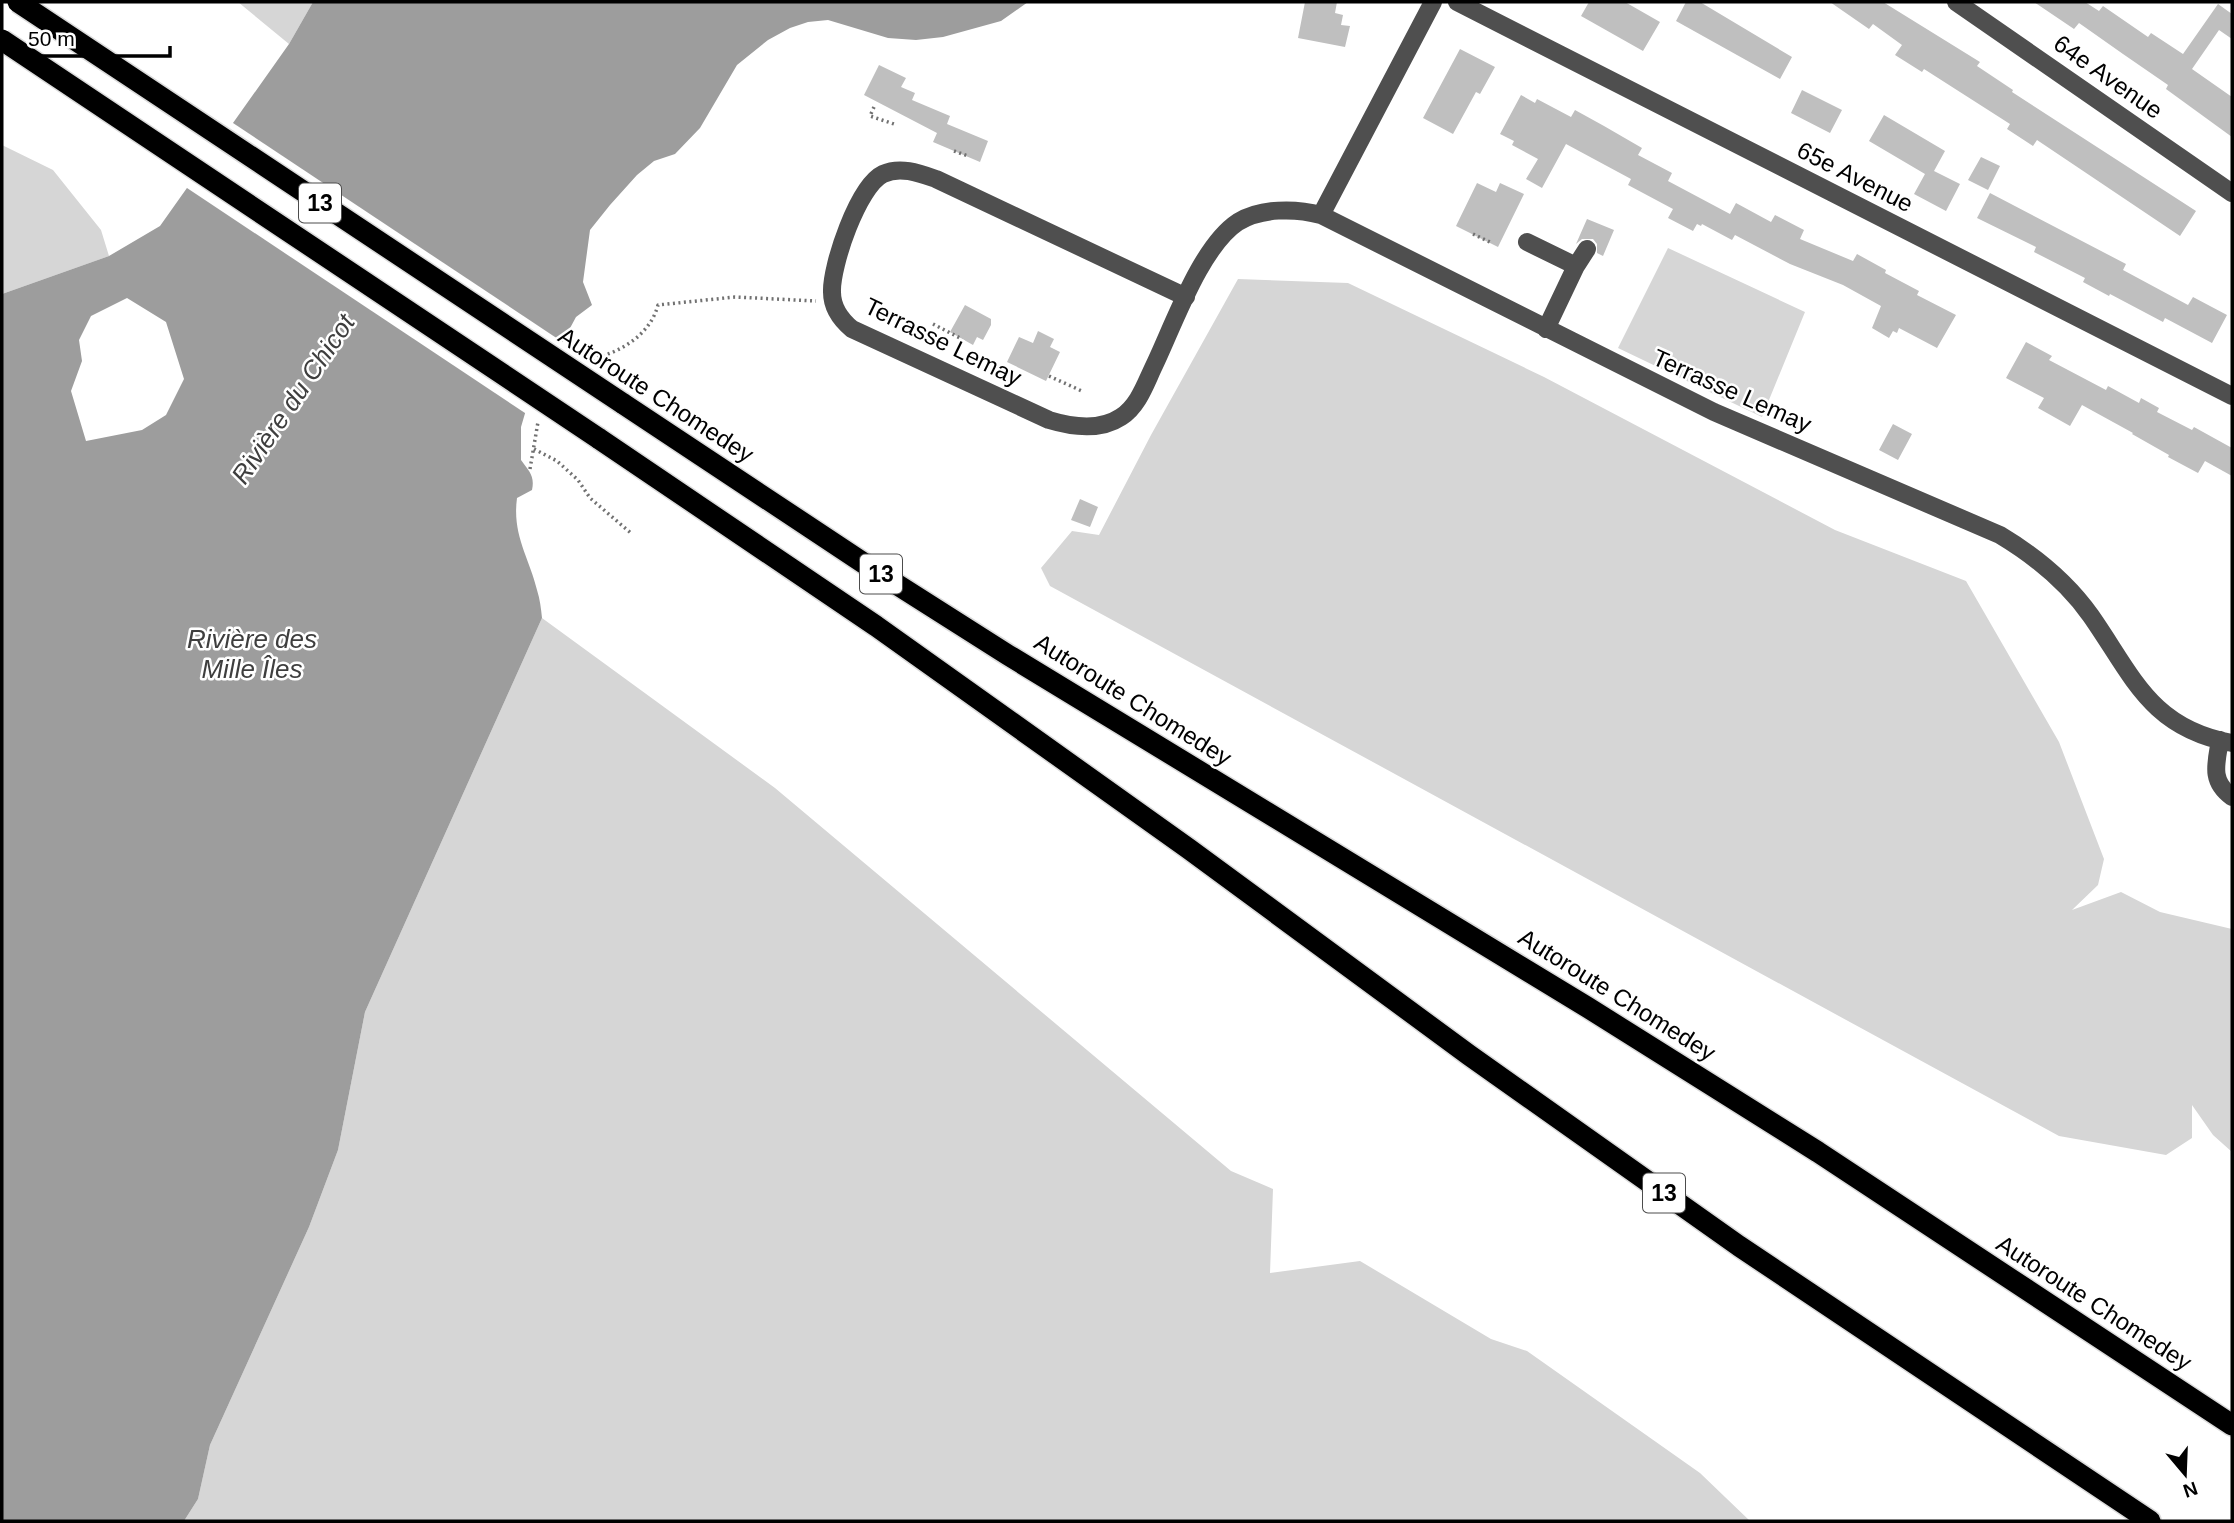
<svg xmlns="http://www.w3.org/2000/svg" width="2234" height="1523" viewBox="0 0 2234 1523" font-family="Helvetica,sans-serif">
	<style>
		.green { fill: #d6d6d6 }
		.water { fill: #9d9d9d; fill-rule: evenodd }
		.pier { fill: #fff }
		.building { fill: #bfbfbf }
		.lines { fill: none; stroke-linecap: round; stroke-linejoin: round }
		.highway-casing { stroke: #dbdbdb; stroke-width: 24 }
		.path { stroke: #717171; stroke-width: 3.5; stroke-dasharray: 2 3.5; stroke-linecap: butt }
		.minor { stroke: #4f4f4f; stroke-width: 18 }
		.highway { stroke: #000; stroke-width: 21 }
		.highway-bridge-casing { stroke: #dbdbdb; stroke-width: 24; stroke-linecap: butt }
		.highway-bridge { stroke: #000; stroke-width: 21 }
		.labels { text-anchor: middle; stroke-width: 5; stroke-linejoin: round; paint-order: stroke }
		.shield { fill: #fff; stroke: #4c4c4c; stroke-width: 2 }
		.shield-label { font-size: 23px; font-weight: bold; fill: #000 }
		.street-label { font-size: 24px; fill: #000; stroke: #fff }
		.water-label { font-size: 26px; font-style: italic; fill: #3e3e3e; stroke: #fff }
	</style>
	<rect width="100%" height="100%" fill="#fff"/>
	<path class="green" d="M238,2H313L289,44Z
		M2,145L53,170L101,230L109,256L2,294Z
		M1668,248L1805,312L1762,417L1618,348Z
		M1238,279L1348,283L1544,377L1835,530L1966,581L2059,742L2104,859L2098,885L2072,910L2121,892L2160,912L2232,929V1152L2213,1135L2192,1105V1138L2166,1155L2059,1136L1050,586L1041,568L1072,531L1099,535L1151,435Z
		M542,618L775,788L1231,1171L1273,1189L1270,1273L1360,1261L1491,1339L1527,1351L1700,1473L1750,1521H184L198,1499L210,1445L309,1227L338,1150L365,1012Z"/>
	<path class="water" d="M313,2H1028L1001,21L943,37L916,40L888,38L828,20L808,22L790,28L768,40L737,65L700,128L675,154L654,161L637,175L610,205L590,230L583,282L592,305L576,317L526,410L521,427V460C529,471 535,476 532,490L517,498C512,535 529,557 537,590C540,599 541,609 542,618L365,1012L338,1150L309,1227L210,1445L198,1499L184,1521H2V294L109,256L160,226L289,44ZM127,298L166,322L184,379L166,415L142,430L86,441L71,391L82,361L79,340L91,316Z"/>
	<path class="pier" d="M230,121L567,345L528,415L184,186Z"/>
	<path class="building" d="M1305,2H1337L1335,13L1343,15L1341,25L1350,26L1345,47L1298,38Z
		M1589,2H1625L1660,22L1643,51L1581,16Z
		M1686,2H1700L1792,57L1780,79L1676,21Z
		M1830,2H1883L1980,62L1977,66L2013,90L2012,92L2196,211L2180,236L2037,140L2033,146L2007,129L2010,124L1924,69L1922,72L1895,55L1902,45L1873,24L1869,29Z
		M2034,2H2085L2099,11L2103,6L2148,37L2151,33L2183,54L2218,4L2232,14V39L2219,30L2192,69L2232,97V137L2166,89L2168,85L2123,54L2079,23L2074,29Z
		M1460,49L1495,67L1480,94L1476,92L1453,134L1423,118Z
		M879,65L906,78L901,87L915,93L912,100L950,116L947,124L988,141L980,162L933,142L937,133L864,95Z
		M1802,90L1842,110L1830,133L1791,113Z
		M1521,95L1535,103L1537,99L1571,117L1575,110L1604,126L1642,148L1638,155L1672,173L1668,181L1730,214L1736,203L1771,222L1775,215L1804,230L1800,239L1853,261L1857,254L1886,270L1885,273L1919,291L1917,295L1956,315L1937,348L1899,328L1897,333L1893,331L1889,338L1872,328L1881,306L1843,285L1790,264L1735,235L1732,240L1702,224L1701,226L1697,224L1693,231L1668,218L1673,209L1628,185L1631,179L1566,144L1542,188L1526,179L1538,159L1512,145L1514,141L1500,134Z
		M1884,115L1945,151L1934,171L1960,184L1946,211L1914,194L1925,174L1869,141Z
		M1981,157L2000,166L1988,190L1968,180Z
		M1477,183L1496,192L1500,183L1524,194L1498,247L1456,226Z
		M1990,193L2126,264L2123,270L2188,305L2193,297L2227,315L2212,343L2165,318L2163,322L2110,294L2109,296L2083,282L2085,278L2034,252L2036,247L1977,218Z
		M1587,219L1614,230L1603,256L1597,253V244L1593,239H1582L1576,244Z
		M965,305L991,319V325L983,340L977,337L973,345L950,332Z
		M1038,331L1054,339L1050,347L1060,352L1046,381L1007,362L1019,337L1033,343Z
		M2026,342L2052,356L2049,360L2106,390L2108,386L2139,403L2141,398L2159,408L2157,412L2192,430L2194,427L2232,448V476L2205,461L2198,473L2168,457L2169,455L2132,434L2133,433L2082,405L2070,426L2038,408L2044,398L2006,378Z
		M1893,424L1912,434L1898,460L1879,450Z
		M1080,499L1098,507L1090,527L1071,520Z"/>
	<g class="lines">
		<g class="highway-casing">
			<path id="highway" d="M622,403L871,568L1008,655L1587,1007L1818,1152L2232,1425
				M598,438L876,626L1189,849L1469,1055L1739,1246L2150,1521"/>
		</g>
		<path class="path" d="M874,107L870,116L894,124
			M954,151L968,156
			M1473,234L1492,243
			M933,324L960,338
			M592,359C621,352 650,335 658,305L735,297L816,301
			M1049,376L1084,392
			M534,449L557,461L578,480L590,498L632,534
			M530,469L538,422"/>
		<path class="minor" d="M1457,2L2232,396
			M1956,2L2232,193
			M1321,215L1433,2
			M1527,242L1576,266L1546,329
			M1576,266L1587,249
			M1186,297L936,179C919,173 900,166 883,174C858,186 831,266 832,292C832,308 840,319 852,329L1049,420C1072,427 1100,431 1121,417C1138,406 1145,385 1153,368C1173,327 1200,247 1238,222C1261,208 1295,208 1321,215L1714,412L2000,535C2035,556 2067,582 2091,616C2133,676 2150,728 2232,743
			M2220,740C2216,764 2210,781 2232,797"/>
		<use href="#highway" class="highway"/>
		<g class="highway-bridge-casing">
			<path id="highway-bridge" d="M18,2L622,403
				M2,40L598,438"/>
		</g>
		<use href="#highway-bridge" class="highway-bridge"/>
	</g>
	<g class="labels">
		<g class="shield">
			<rect x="299" y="183.5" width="42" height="39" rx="5"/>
			<rect x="860" y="554.5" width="42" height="39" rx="5"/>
			<rect x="1643" y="1173.5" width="42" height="39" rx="5"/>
		</g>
		<g class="shield-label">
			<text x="320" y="211">13</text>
			<text x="881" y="582">13</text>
			<text x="1664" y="1201">13</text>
		</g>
		<g class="street-label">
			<text transform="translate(2108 77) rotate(35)" y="8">64e Avenue</text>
			<text transform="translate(1855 177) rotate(27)" y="8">65e Avenue</text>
			<text transform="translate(943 342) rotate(26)" y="8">Terrasse Lemay</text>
			<text transform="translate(1732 391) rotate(24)" y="8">Terrasse Lemay</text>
			<text transform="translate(656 395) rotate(33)" y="8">Autoroute Chomedey</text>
			<text transform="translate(1133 700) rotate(32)" y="8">Autoroute Chomedey</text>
			<text transform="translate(1617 995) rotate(32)" y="8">Autoroute Chomedey</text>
			<text transform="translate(2094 1303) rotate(33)" y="8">Autoroute Chomedey</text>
		</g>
		<g class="water-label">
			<text transform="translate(293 399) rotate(-56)" y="9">Rivière du Chicot</text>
			<text x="252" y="648">Rivière des<tspan x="252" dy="30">Mille Îles</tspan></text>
		</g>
	</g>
	<rect width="2234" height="1523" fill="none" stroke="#000000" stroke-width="7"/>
	<g transform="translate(2185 1474) rotate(161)" stroke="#ffffff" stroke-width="5" paint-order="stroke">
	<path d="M0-5L12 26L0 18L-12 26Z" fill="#000000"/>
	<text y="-10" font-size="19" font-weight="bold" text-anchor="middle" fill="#000000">N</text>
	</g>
	<path d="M18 46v10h152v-10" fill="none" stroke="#000000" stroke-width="3.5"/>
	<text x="28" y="46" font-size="21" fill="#000000" stroke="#ffffff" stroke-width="5" paint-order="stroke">50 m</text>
</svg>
